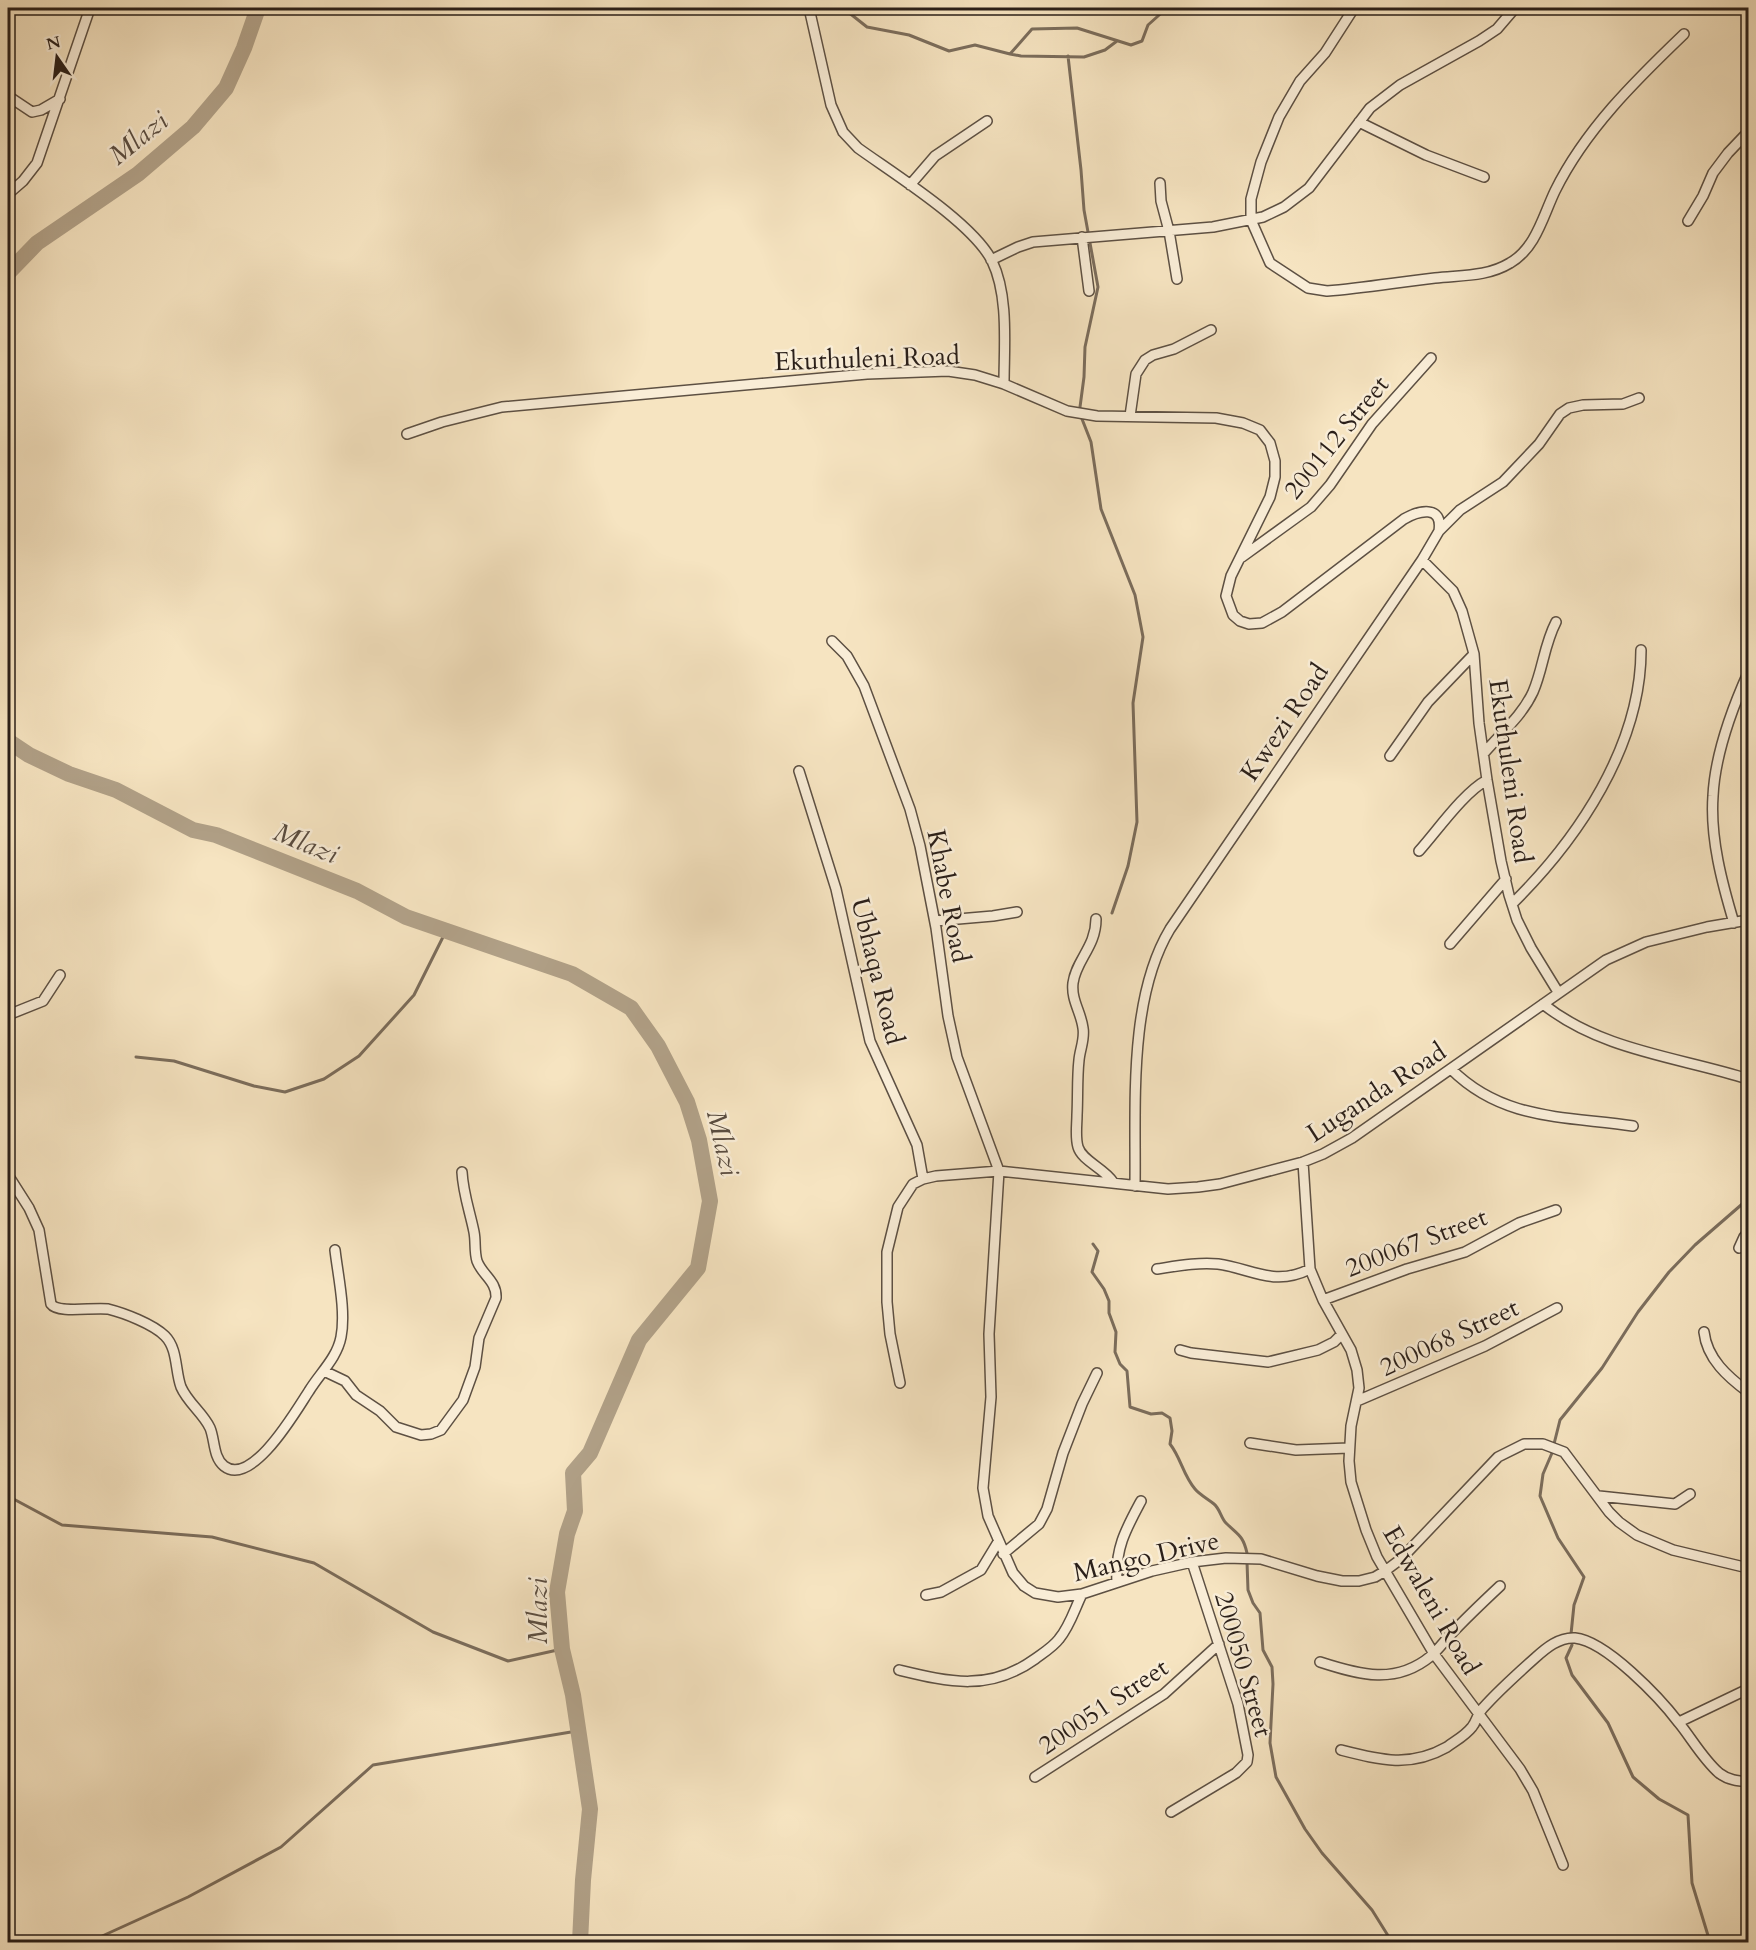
<svg xmlns="http://www.w3.org/2000/svg" width="1756" height="1950" viewBox="0 0 1756 1950" font-family="Cardo,serif">
	<style>
		.lines { fill: none; stroke-linecap: round; stroke-linejoin: round }
		.stream { stroke: #7b6d5c; stroke-width: 3 }
		.river { stroke: #b1a188; stroke-width: 16 }
		.minor-casing { stroke: #5d5043; stroke-width: 12 }
		.minor { stroke: #f9edd7; stroke-width: 9 }
		.labels { text-anchor: middle; stroke-width: 5; stroke-linejoin: round; paint-order: stroke }
		.street-label { font-size: 26px; fill: #2a1f19; stroke: #f9edd7 }
		.water-label { font-size: 27px; font-style: italic; fill: #594c40; stroke: #f9edd7 }
	</style>
	<rect width="100%" height="100%" fill="#f6e4c1"/>
	<filter id="stains"><feTurbulence type="fractalNoise" baseFrequency=".00333" numOctaves="4"/><feColorMatrix values="0 0 0 0 .2 0 0 0 0 .09 0 0 0 0 .02 0 0 0 .5 -.17"/></filter>
	<radialGradient id="worn" r=".72"><stop offset=".6" stop-color="#630" stop-opacity="0"/><stop offset="1" stop-color="#630" stop-opacity=".3"/></radialGradient>
	<g class="lines">
		<path class="stream" d="M843,8L867,27L909,35L949,51L975,45L1010,54L1032,29L1077,28L1131,45L1142,41L1148,25L1167,8
			M1010,54L1021,56L1084,57L1105,50L1117,41
			M1068,56L1081,170L1084,210L1098,287L1085,347L1084,377L1080,407
			M1082,419L1091,442L1101,509L1135,595L1143,637L1133,703L1137,822L1128,866L1112,913
			M136,1057L174,1061L254,1086L285,1092L324,1079L359,1056L414,995L446,931
			M1093,1244L1098,1251L1092,1272L1104,1289L1109,1301V1313L1116,1332L1115,1352L1120,1364L1127,1371L1130,1407L1151,1414L1162,1413L1170,1418L1172,1431L1170,1444C1181,1458 1183,1475 1195,1489C1200,1495 1208,1499 1214,1504C1220,1509 1221,1518 1226,1523C1238,1535 1243,1535 1247,1553
			M1554,1444L1560,1420L1602,1368L1638,1312L1669,1272L1695,1245L1748,1199
			M1552,1453L1543,1474L1540,1496L1558,1538L1584,1577L1574,1605L1571,1634
			M8,1496L62,1525L212,1537L314,1563L433,1632L508,1661L562,1649
			M1247,1562L1248,1590L1253,1603L1260,1613L1263,1650L1272,1667L1273,1684L1270,1743L1276,1777L1305,1829L1322,1853L1372,1910L1392,1942
			M1572,1645L1566,1658L1572,1675L1608,1723L1633,1777L1659,1799L1688,1815L1692,1883L1710,1942
			M89,1942L188,1897L281,1847L373,1765L577,1731"/>
		<path class="river" d="M8,273L37,243L138,174L193,127L226,88L244,48L258,8
			M8,741L29,755L69,774L116,790L193,830L216,835L357,891L406,917L572,974L631,1008L658,1046L687,1102L699,1140L710,1201L698,1268L639,1340L590,1453L573,1473L575,1511L567,1534L557,1592L562,1649L573,1695L590,1809L583,1880L580,1942"/>
		<g class="minor-casing">
			<path id="minor" d="M809,8L831,105L843,132L858,148C894,174 973,223 992,261C1009,296 1004,346 1004,384
				M1354,8L1325,53L1300,81L1279,117L1261,162L1251,199V220L1270,263L1308,288L1327,291C1363,288 1399,282 1435,278C1461,275 1487,277 1510,263C1536,248 1543,216 1555,191C1585,130 1635,81 1684,34
				M8,96L32,112L41,110L60,99
				M1359,122L1426,155L1484,177
				M1160,183L1161,201L1169,231L1177,279
				M910,185L935,156L987,121
				M8,194L23,181L37,163L90,8
				M1688,221L1703,196L1713,173L1728,153L1748,132
				M1082,237L1089,291
				M991,260L1018,247L1033,242L1213,227L1263,217L1284,207L1309,188L1370,108L1400,85L1479,41L1497,29L1515,8
				M1130,416L1136,374L1145,360L1153,355L1174,349L1211,330
				M407,434L442,422L502,407L867,374L948,371L975,375L1004,384L1067,411L1097,416L1216,418L1243,423L1260,430L1270,443L1275,461V477L1270,497L1231,576L1226,596L1233,615L1240,621L1249,624L1262,623L1282,612L1404,519C1418,511 1443,504 1439,531
				M1242,557L1311,507L1330,485L1372,424L1431,358
				M1422,560L1453,591L1462,611L1474,654L1479,723L1487,780L1501,861L1509,895L1517,920L1531,948L1558,992
				M832,641L847,656L864,686L910,809L920,846L936,928L948,1016L957,1057L999,1171L989,1334L991,1397L983,1488L988,1516L1013,1573L1024,1586L1035,1593L1058,1597L1082,1594L1152,1571L1192,1562L1226,1558L1261,1559L1317,1576L1342,1581H1359L1375,1577L1385,1571L1401,1559L1498,1457L1524,1444H1543L1564,1452L1609,1512L1619,1522L1637,1535L1673,1550L1748,1568
				M1484,753C1501,733 1522,716 1533,692C1543,669 1544,645 1556,622
				M1390,756L1428,702L1474,654
				M799,771L836,889L870,1041L917,1145L923,1179
				M1419,851C1437,831 1464,792 1487,780
				M1512,904C1578,839 1641,746 1641,650
				M1096,919C1096,947 1076,960 1073,983C1071,1000 1081,1012 1083,1028C1085,1039 1080,1049 1079,1060C1077,1078 1078,1096 1077,1115C1077,1125 1075,1137 1078,1147C1082,1161 1104,1168 1113,1182
				M935,921L993,916L1017,912
				M1734,923C1722,883 1710,838 1713,796C1715,754 1731,711 1748,673
				M1450,944L1506,879
				M1543,1004C1602,1051 1679,1057 1748,1079
				M8,1015L43,1001L60,975
				M1451,1069C1503,1121 1566,1116 1633,1126
				M1303,1162L1310,1269L1323,1300L1351,1350L1357,1370L1359,1388L1351,1426L1349,1461L1351,1482L1366,1530L1377,1557L1434,1654L1520,1769L1533,1791L1563,1865
				M8,1175L29,1208L39,1230L51,1304C58,1314 93,1307 108,1309C124,1313 153,1324 165,1336C178,1349 175,1371 181,1387C188,1403 203,1413 210,1428C215,1440 213,1457 224,1466C252,1488 297,1409 309,1391C320,1373 337,1358 341,1337C346,1311 338,1276 335,1250
				M1135,1186C1136,1105 1128,999 1170,929L1422,560L1439,531L1460,510L1503,482L1539,444L1560,414L1569,408L1583,405L1623,404L1639,398
				M1739,1248L1744,1237L1748,1232
				M1157,1269C1177,1266 1198,1262 1218,1264C1253,1269 1274,1287 1310,1269
				M1323,1300L1407,1269L1465,1252L1519,1223L1556,1210
				M1704,1332C1707,1359 1728,1377 1748,1392
				M1180,1350L1191,1353L1268,1362L1318,1350L1334,1342L1342,1334
				M324,1371L345,1381L356,1395L380,1411L396,1427L421,1435L431,1434L441,1430L463,1400L475,1367L479,1338L496,1298C497,1281 482,1275 477,1261C474,1251 476,1242 474,1232C470,1212 463,1193 462,1172
				M900,1383L890,1334L887,1302V1252L898,1207L913,1184L923,1179L936,1176L999,1171L1168,1189L1198,1187L1220,1184L1303,1162L1323,1154L1352,1138L1606,960L1646,942L1707,927L1748,920
				M1357,1401L1485,1346L1557,1308
				M1250,1443L1296,1450L1349,1448
				M1599,1496L1675,1504L1690,1494
				M1003,1554L1039,1524L1047,1509L1063,1453L1082,1404L1097,1373
				M1117,1582C1115,1548 1126,1529 1141,1501
				M926,1595L941,1592L981,1570L998,1542
				M1320,1662C1360,1675 1396,1685 1431,1656C1439,1649 1446,1639 1453,1632C1468,1616 1484,1601 1500,1586
				M899,1670C949,1682 989,1692 1035,1659C1043,1653 1053,1647 1059,1639C1070,1626 1075,1608 1082,1594
				M1679,1722L1748,1689
				M1341,1750C1380,1760 1410,1768 1447,1747C1455,1741 1465,1736 1472,1727C1477,1721 1477,1714 1483,1708C1499,1690 1517,1674 1535,1658C1546,1648 1559,1637 1575,1638C1606,1641 1660,1698 1679,1723C1692,1739 1703,1759 1719,1773C1728,1780 1738,1781 1748,1782
				M1035,1777L1164,1694L1219,1644
				M1171,1812L1236,1773L1247,1762L1248,1755L1238,1704L1192,1562"/>
		</g>
		<use href="#minor" class="minor"/>
	</g>
	<g class="labels">
		<g class="street-label">
			<text transform="translate(867 358) rotate(-2)" y="9">Ekuthuleni Road</text>
			<text transform="translate(1336 437) rotate(-51)" y="9">200112 Street</text>
			<text transform="translate(1284 722) rotate(-56)" y="9">Kwezi Road</text>
			<text transform="translate(1511 771) rotate(82)" y="9">Ekuthuleni Road</text>
			<text transform="translate(949 896) rotate(79)" y="9">Khabe Road</text>
			<text transform="translate(878 971) rotate(76)" y="9">Ubhaqa Road</text>
			<text transform="translate(1376 1092) rotate(-33)" y="9">Luganda Road</text>
			<text transform="translate(1416 1242) rotate(-21)" y="9">200067 Street</text>
			<text transform="translate(1449 1337) rotate(-25)" y="9">200068 Street</text>
			<text transform="translate(1146 1556) rotate(-13)" y="9">Mango Drive</text>
			<text transform="translate(1432 1600) rotate(60)" y="9">Edwaleni Road</text>
			<text transform="translate(1244 1664) rotate(74)" y="9">200050 Street</text>
			<text transform="translate(1103 1706) rotate(-34)" y="9">200051 Street</text>
		</g>
		<g class="water-label">
			<text transform="translate(138 138) rotate(-39)" y="9">Mlazi</text>
			<text transform="translate(306 843) rotate(22)" y="9">Mlazi</text>
			<text transform="translate(723 1143) rotate(77)" y="9">Mlazi</text>
			<text transform="translate(538 1611) rotate(-90)" y="9">Mlazi</text>
		</g>
	</g>
	<rect width="1756" height="1950" fill="none" stroke="#f6e4c1" stroke-width="30"/>
	<rect x="9" y="9" width="1738" height="1932" fill="none" stroke="#2a1f19" stroke-width="3"/>
	<rect x="15" y="15" width="1726" height="1920" fill="none" stroke="#2a1f19" stroke-width="1.5"/>
	<g transform="translate(57 57) rotate(346)" stroke="#f9edd7" stroke-width="4.5" paint-order="stroke">
	<path d="M0-4.5L10 22L0 15L-10 22Z" fill="#2a1f19"/>
	<text y="-9" font-size="16" font-weight="bold" text-anchor="middle" fill="#2a1f19">N</text>
	</g>
	<rect width="100%" height="100%" filter="url(#stains)"/>
	<rect width="100%" height="100%" fill="url(#worn)"/>
</svg>
